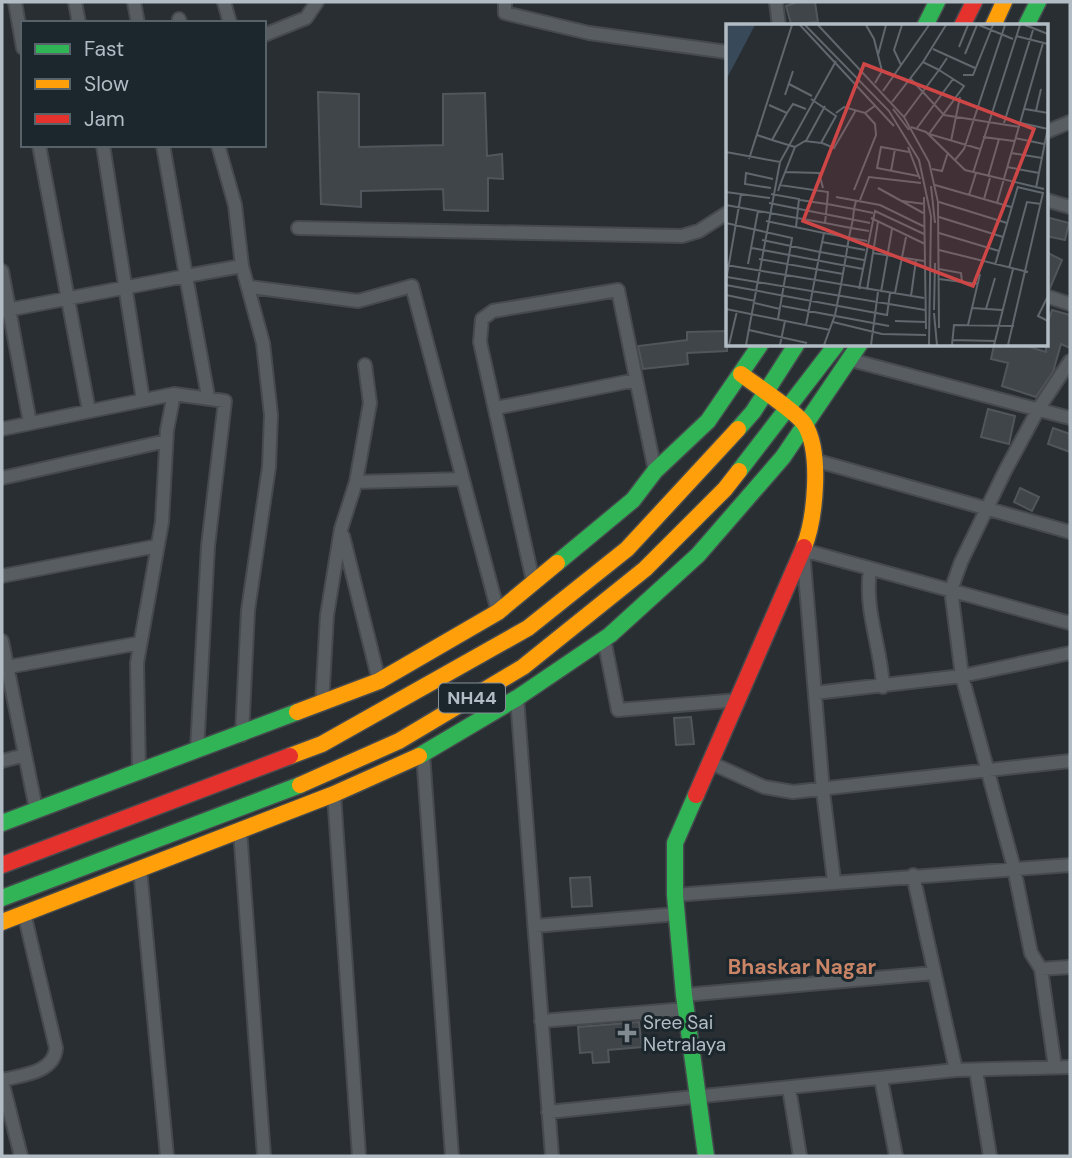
<svg xmlns="http://www.w3.org/2000/svg" width="1072" height="1158" viewBox="0 0 1072 1158" font-family="'DM Sans',sans-serif">
	<style>
		.building { fill: #40454a; stroke: #50565b; stroke-width: 2 }
		.lines { fill: none; stroke-linecap: round; stroke-linejoin: round }
		.street-casing { stroke: #464a4e; stroke-width: 16 }
		.fast-casing { stroke: #464a4e; stroke-width: 19 }
		.slow-casing { stroke: #464a4e; stroke-width: 19 }
		.jam-casing { stroke: #464a4e; stroke-width: 19 }
		.street { stroke: #585d61; stroke-width: 12 }
		.fast { stroke: #30b455; stroke-width: 16 }
		.slow { stroke: #ff9f0a; stroke-width: 16 }
		.jam { stroke: #e5322d; stroke-width: 16 }
		.poi-dot { fill: #828a91; stroke: #1c262d; stroke-width: 2.5 }
		.labels { text-anchor: middle; stroke-width: 6; stroke-linejoin: round; paint-order: stroke }
		.shield { fill: #1c262d; stroke: #858f97; stroke-width: 2 }
		.shield-label { font-size: 18px; font-weight: bold; fill: #b2bcc4 }
		.poi-label { font-size: 19px; fill: #b2bcc4; stroke: #1c262d; text-anchor: start }
		.neighbourhood-label { font-size: 21px; font-weight: bold; fill: #ca8567; stroke: #1c262d }
		.inset-road { fill: none; stroke: #60676d; stroke-width: 2 }
		.view { fill: #cf4647; fill-opacity: 0.15; stroke: #cf4647; stroke-width: 3.5 }
		.inset-edge { fill: none; stroke: #b2bcc4; stroke-width: 3.5 }
	</style>
	<rect width="100%" height="100%" fill="#292e33"/>
	<path class="building" d="M798,2H815L818,22L791,24L786,6Z
		M318,92L359,94V147L443,145V94L485,93L487,156L502,154L503,179L488,178V211L444,210L443,189L361,191V207L321,204Z
		M1046,217L1069,223L1065,240L1046,236Z
		M1046,252L1062,260L1050,288L1046,287Z
		M1052,310L1070,315V348L1061,344L1053,372L1036,397L1002,386L1008,363L991,359L994,345H1023L1046,352V329Z
		M727,331V351L687,353L688,364L643,369L638,346L687,340V332Z
		M988,409L1015,416L1009,444L981,437Z
		M1053,428L1070,434V452L1048,444Z
		M1020,488L1039,497L1032,511L1014,502Z
		M691,717L694,744L676,745L674,718Z
		M590,877L592,906L572,907L570,878Z
		M639,1022L642,1047L608,1050L609,1062L593,1063L592,1052L580,1053L578,1027Z"/>
	<g class="lines">
		<g class="street-casing">
			<path id="street" d="M15,2L23,48
				M75,2L79,23
				M134,2L138,23
				M224,2L230,23
				M505,2V13L589,33L727,52
				M776,2L779,26
				M179,19L180,23
				M264,35L306,18L317,2
				M1046,132L1070,122
				M39,145L89,411
				M103,145L143,400
				M218,145L235,205L242,266L263,343L271,415L269,467L248,610L242,735
				M1046,200L1070,207
				M298,228L682,236L699,231L727,213
				M2,271L30,423
				M250,287L358,301L412,286L498,612
				M1046,296L1070,304
				M2,311L186,276L163,145
				M851,360L1070,418
				M208,396L186,276L242,266
				M496,408L636,380
				M2,429L174,394L225,401L208,546L197,750
				M814,460L1070,532
				M2,478L166,441
				M356,482L463,479
				M343,536L379,681
				M870,569C864,611 881,646 883,687
				M2,576L157,546
				M533,581L480,342L482,319L493,311L618,290L655,471
				M604,639L618,710L739,700
				M2,641L36,809
				M2,668L140,643
				M815,693L962,676L1070,653
				M517,698L552,1156
				M322,704L327,615L341,529L356,482L370,403L365,365
				M423,754L452,1156
				M2,761L25,755
				M711,763L764,787L793,792L1070,761
				M139,773L137,663L162,522L167,430L174,394
				M334,794L359,1156
				M240,830L264,1156
				M140,869L167,1156
				M913,875L956,1070
				M834,881L823,791L803,550L1070,623
				M675,895L1070,865
				M535,926L677,914
				M1041,969L1070,967
				M684,995L934,973
				M541,1021L686,1009
				M1055,1067L1041,969L1031,953L1014,868L962,676L951,590L961,562L1005,471L1039,408L1070,361
				M976,1070L990,1156
				M881,1079L896,1156
				M2,1080C22,1075 54,1073 56,1048L24,913
				M2,1081L21,1156
				M789,1088L800,1156
				M548,1112L956,1070L1070,1067"/>
		</g>
		<g class="fast-casing">
			<path id="fast" d="M925,26L937,2
				M1026,26L1038,2
				M738,429L753,412L796,345
				M739,471L836,345
				M557,563L633,500L655,471L708,421L760,345
				M419,756L517,698L610,635L698,555L783,457L859,345
				M696,795L675,843V895L684,995L706,1156
				M2,823L297,712
				M2,898L300,785"/>
		</g>
		<g class="slow-casing">
			<path id="slow" d="M993,26L1004,2
				M741,374C754,384 798,413 805,425C822,453 815,519 804,547
				M297,712L379,681L498,612L557,563
				M290,756L322,744L528,628L627,549L738,429
				M300,785L399,741L523,667L645,569L725,489L739,471
				M2,922L334,794L419,756"/>
		</g>
		<g class="jam-casing">
			<path id="jam" d="M962,26L974,2
				M696,795L804,547
				M2,865L290,756"/>
		</g>
		<use href="#street" class="street"/>
		<use href="#fast" class="fast"/>
		<use href="#slow" class="slow"/>
		<use href="#jam" class="jam"/>
	</g>
	<path class="poi-dot" d="M623.5 1022.5h7v7h7v7h-7v7h-7v-7h-7v-7h7z"/>
	<g class="labels">
		<rect class="shield" x="439" y="683.5" width="66" height="29" rx="5"/>
		<g class="shield-label">
			<text x="472" y="704">NH44</text>
		</g>
		<g class="poi-label">
			<text x="643" y="1029">Sree Sai<tspan x="643" dy="22">Netralaya</tspan></text>
		</g>
		<g class="neighbourhood-label">
			<text x="802" y="974">Bhaskar Nagar</text>
		</g>
	</g>
	<g transform="translate(726 24)">
		<rect width="322" height="322" fill="#292e33"/>
		<path d="M0,1H29L0,56Z" fill="#384a5a"/>
		<path class="inset-road" d="M74,1L168,102M79,1L163,87L193,136L205,192L203,321M92,1L178,93L203,138L212,178L213,304M140,1L148,15L156,47L149,59M253,1L287,15M299,1L322,10M290,12L322,20M233,23L242,1M207,25L249,44M239,30L251,1M152,31L160,1M197,38L220,1M175,41L168,26L176,1M237,51H247L267,1M184,54L218,91L293,103M63,60L86,72M157,67L203,1M59,71L67,47M166,78L197,38L213,46L221,34M167,85L183,106M299,85L322,89M310,87L315,65M61,89L67,80L80,85M110,89L118,83L139,89L150,81M178,93L213,46L238,62L203,110L254,125M278,99L307,6M295,99L322,105M185,103L200,108L239,146L318,165M191,104L227,55M31,111L46,116L61,89L43,81M257,113L288,117M289,114L318,120M46,116L69,123M80,117L99,82M225,117L234,73M96,119L108,124L130,86M182,123L194,155M0,128L54,138L110,37M183,128L155,123L151,144L192,152M285,129L316,134M23,135L66,1M229,136L238,125L279,1M281,143L313,149M206,145L216,147L222,128M165,147L169,125M59,148L93,149L97,164M247,149L294,1M262,153L273,115M54,161L69,123L79,117L95,119L110,92L85,75M209,161L285,183M205,162L209,199M45,164L19,160L20,149L47,155M152,164L199,190M310,164L322,103M128,166L150,111L149,100L139,89M52,167L54,161L102,168L101,180L74,176M0,168L44,174M45,170L73,175L71,194L99,199M243,171L250,149M110,173L154,181L199,203M198,173L200,305M258,175L264,154M134,176L143,153L195,159M130,177L128,185L147,189M176,177L199,180M213,178L281,199M43,179L144,199M271,179L317,19M0,181L71,194L70,203M213,193L277,213M145,194L199,220M0,199L66,214L52,295M98,209L141,217M213,209L273,227M36,216L94,228L98,209L40,197M96,218L139,226M26,224L137,245M213,226L302,248M147,229L198,237M33,235L117,250M22,240L32,187M0,241L198,274M269,241L292,162M283,244L301,178L315,180M213,245L235,249L236,258M1,253L199,286M213,255L252,260M0,257L15,170M0,261L161,291L164,269M133,265L149,187L198,210M141,266L152,198M155,268L166,205M169,269L180,213M0,271L29,277M185,272L190,236M322,272L312,292L322,297M29,279L54,285M56,282L163,302M246,284L276,286M0,285L104,306M260,285L269,254M208,286L209,239M208,289L211,321M169,297L200,298M107,298L156,310L200,311M80,301L94,228L138,236M242,301L254,250M23,306L81,319M226,316L270,317M3,321L11,287M20,321L54,138M54,321L59,297M98,321L109,291L115,261L120,232L123,213L127,195L128,185L101,180L99,199L125,204L143,207M145,321L152,268M226,321L228,301L288,302M268,321L287,245M282,321L317,169L291,163"/>
		<path class="view" d="M138,40L308,105L247,262L77,197Z"/>
		<rect width="322" height="322" class="inset-edge"/>
	</g>
	<rect width="1072" height="1158" fill="none" stroke="#b2bcc4" stroke-width="7"/>
	<rect x="21" y="21" width="245" height="126" fill="#1c262d" stroke="#586269" stroke-width="2"/>
	<rect x="35" y="44" width="35" height="10" fill="#30b455" stroke="#586269" stroke-width="2"/>
	<text x="84" y="56" font-size="21" fill="#b2bcc4">Fast</text>
	<rect x="35" y="79" width="35" height="10" fill="#ff9f0a" stroke="#586269" stroke-width="2"/>
	<text x="84" y="91" font-size="21" fill="#b2bcc4">Slow</text>
	<rect x="35" y="114" width="35" height="10" fill="#e5322d" stroke="#586269" stroke-width="2"/>
	<text x="84" y="126" font-size="21" fill="#b2bcc4">Jam</text>
</svg>
